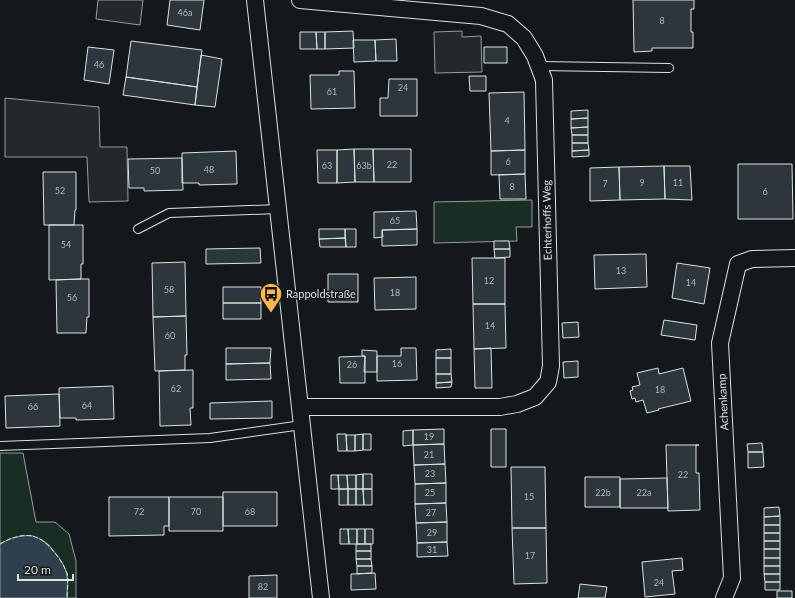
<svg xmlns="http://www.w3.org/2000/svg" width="795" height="598" viewBox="0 0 795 598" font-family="Lato,sans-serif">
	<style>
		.green { fill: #1a2d24; stroke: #939e99 }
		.parking { fill: #24282b; stroke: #939e99 }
		.water { fill: #2f3f4d; stroke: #939e99 }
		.building { fill: #2c363c; stroke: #d8e6dc }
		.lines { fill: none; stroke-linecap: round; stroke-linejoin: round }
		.service-casing { stroke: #d8e6dc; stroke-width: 10 }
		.minor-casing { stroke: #d8e6dc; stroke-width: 18 }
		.service { stroke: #14181c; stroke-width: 8 }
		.minor { stroke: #14181c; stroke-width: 16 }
		.fence { stroke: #d8e6dc; stroke-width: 1; stroke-dasharray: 5 2; stroke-linecap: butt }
		.labels { text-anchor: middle; stroke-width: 3; stroke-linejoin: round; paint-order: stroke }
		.number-label { font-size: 9px; fill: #adbab4 }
		.street-label { font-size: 11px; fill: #d8e6dc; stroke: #14181c }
		.poi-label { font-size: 11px; fill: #d8e6dc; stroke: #14181c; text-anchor: start }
	</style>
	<rect width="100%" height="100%" fill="#14181c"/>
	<path class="green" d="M532,200V227H516L517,241L434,243V202Z
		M0,453H23L36,522H55L69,534L76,561V598H67V574L63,565L49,545L41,539L0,544Z"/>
	<path class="parking" d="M98,0H143L140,25L96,19Z
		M462,31V37L481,36L482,72L435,73L434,32Z
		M5,98L99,107L100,147H127L128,201L89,202L87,157H5Z"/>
	<path class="water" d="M21,536C25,536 30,535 33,536C47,540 65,561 67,576C68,583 67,591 67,598H0V544L9,539Z"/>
	<path class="building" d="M170,0H204L200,30L167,25Z
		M633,0H694V9H691V32H693V48H652V51L634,52Z
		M353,31L354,48L325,49V32Z
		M300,32H316L317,49H300Z
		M316,32H325V49H317Z
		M396,39L397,61H376L375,40Z
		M353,40H375L376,61L354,62Z
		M131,41L202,50L197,87L126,77Z
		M88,47L114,50L109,84L84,80Z
		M484,47H507V63H484Z
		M201,55L222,59L215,107L195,105Z
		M339,71H354L355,108L311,109L310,75H339Z
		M469,76H486V91H470Z
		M126,77L197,87L195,105L123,95Z
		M389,79H417V116H380V98H388Z
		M524,92L525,150L491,151L489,93Z
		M588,110V118L571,119V111Z
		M588,118V127L571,128V119Z
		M588,127V135H572L571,128Z
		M572,135H588V143H572Z
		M572,143H588L589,150L572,151Z
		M354,149H373L374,182H355Z
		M354,149L355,182L337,183V150Z
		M373,149H411V182H374Z
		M317,150H337V183H318Z
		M525,150V174L491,175V151Z
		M589,150V156L572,157V151Z
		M236,151L237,184L199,185V183H182V153Z
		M182,158L183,190L144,191V188H129L128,159Z
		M738,164H792L793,219H738Z
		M664,166L665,199L620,200L619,167Z
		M664,166H690L692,200L665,199Z
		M619,167L620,200L590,201V168Z
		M43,172H76V210H75L74,225H44Z
		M525,174L526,199H500L499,175Z
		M416,211L417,229L382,230L383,237L374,238V212Z
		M49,225H83V264H81V279L49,280Z
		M319,229H345V238L319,239Z
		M345,229H356V247H346Z
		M417,229V245L382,246V230Z
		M345,238L346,247H320L319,239Z
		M494,241H509L510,249H494Z
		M260,248L261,263L206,264V249Z
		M494,249H510V257L495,258Z
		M646,254L647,287L595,289L594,255Z
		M472,258H505V304H473Z
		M185,262L186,316L153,317L152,263Z
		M677,263L710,268L704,304L672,298Z
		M328,274H358V302H328Z
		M416,277V309L375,310L374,278Z
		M81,279H89V317H87L86,333H57L56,280Z
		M223,287H261V303H223Z
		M223,303H261V319H223Z
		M473,304H505L506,348L474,349Z
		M186,316L187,355H185V370L155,371L153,317Z
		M664,320L697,325L695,340L661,335Z
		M578,322L579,337L563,338L562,323Z
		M226,348H271L270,363L226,364Z
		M401,348H416L417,380L377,381V356H401Z
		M491,348L492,388H475L474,349Z
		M451,349V358H436V350Z
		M362,350L377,351V372H364L365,356H362Z
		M365,356V383H340L339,357Z
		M436,358H451V374H436Z
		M578,361V377L564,378L563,362Z
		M270,363L271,379L226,380V364Z
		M658,368L659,374L683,368L691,401L658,409L659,410L647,413L643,400L636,402L635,398L632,399L630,391L633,390L632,387L640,385L637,373Z
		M193,370V408H190L191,425L160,426L159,371Z
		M436,374H451L452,382L436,383Z
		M452,382L451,387L436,388V383Z
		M113,386L114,419L76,420V418H60L59,388Z
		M59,394L60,426L6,428L5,396Z
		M272,401V418L210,419V403Z
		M444,429V444L413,445V430Z
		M491,429H506V467H491Z
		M413,430V445L403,446V431Z
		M337,434H346L347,451H338Z
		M363,434H371V450H363Z
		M363,434V450L355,451V435Z
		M346,435H355V451H347Z
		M762,443L763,452H748L747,444Z
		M444,444L445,464L414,465L413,445Z
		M666,445H699H696V473H699L700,510L668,511Z
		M748,452H763L764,467L748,468Z
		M445,464L446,483L415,484L414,465Z
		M511,467H545L546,528H512Z
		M363,474V489H356V475Z
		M363,474H372V489H363Z
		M331,475H338L339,489H331Z
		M338,475H347L348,489H339Z
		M347,475H356V489H348Z
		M585,477H620V507H585Z
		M667,478L668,508H620V479Z
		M446,483V503L415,504V484Z
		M339,489H348V505H339Z
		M348,489H356V505H348Z
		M356,489H363L364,505H356Z
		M363,489H372V505H364Z
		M223,492H277V526H223Z
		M109,497H169V526H164V535L109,536Z
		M169,497H223V531H169Z
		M446,503L447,522L416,523L415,504Z
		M779,507L780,516L764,517V508Z
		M780,516V525H764V517Z
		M447,522V542L417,543L416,523Z
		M764,525H780V533H764Z
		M512,528H546L547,583L514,584Z
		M340,529H348L349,544H340Z
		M348,529H357V544H349Z
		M357,529H365V544H357Z
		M365,529H373V544H365Z
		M764,533H780V541H764Z
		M764,541H780V549H764Z
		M447,542L448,556L417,557V543Z
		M356,544H371V551H356Z
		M764,549H780V558H764Z
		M356,551H371V559H356Z
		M682,558L683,570L672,571L675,594L645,597L642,562Z
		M764,558H780V566H764Z
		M356,559H371L372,566H357Z
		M357,566H372V573L357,574Z
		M764,566H780V574H764Z
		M375,573L376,589L351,590V574Z
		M764,574H780V582H765Z
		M277,575V598H249V576Z
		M765,582H780V590H765Z
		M580,584L607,587L605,598H578Z
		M777,591H792V598H777Z"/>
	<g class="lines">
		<g class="service-casing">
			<path id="service" d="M539,66L669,68
				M138,229L169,213L278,209
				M0,446L210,438L302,425"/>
		</g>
		<g class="minor-casing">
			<path id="minor" d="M255,0L321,598
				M300,0L481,16L508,24L524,38L535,56L544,80L551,366L548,382L535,397L517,404L500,407H300
				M724,598L732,578L720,343L738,264L752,259L795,258"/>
		</g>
		<use href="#service" class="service"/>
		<use href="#minor" class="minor"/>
		<path class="fence" d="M0,544C21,532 38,531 54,552C59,558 64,565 67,573C69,581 67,590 67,598"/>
	</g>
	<defs>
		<g id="bus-pin" transform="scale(1.15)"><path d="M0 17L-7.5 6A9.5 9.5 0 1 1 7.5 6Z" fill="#ffb74d" stroke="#14181c"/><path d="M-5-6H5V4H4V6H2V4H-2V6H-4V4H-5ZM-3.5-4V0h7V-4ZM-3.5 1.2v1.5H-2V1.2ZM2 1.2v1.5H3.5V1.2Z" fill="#111"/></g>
	</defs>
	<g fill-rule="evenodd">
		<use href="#bus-pin" x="271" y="294"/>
	</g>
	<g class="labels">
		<g class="number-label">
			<text x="185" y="16">46a</text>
			<text x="662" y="24">8</text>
			<text x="99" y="68">46</text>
			<text x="403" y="91">24</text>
			<text x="332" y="95">61</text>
			<text x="507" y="124">4</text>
			<text x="508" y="165">6</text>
			<text x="392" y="168">22</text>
			<text x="327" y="169">63</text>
			<text x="364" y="169">63b</text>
			<text x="209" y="173">48</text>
			<text x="155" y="174">50</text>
			<text x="642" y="186">9</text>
			<text x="678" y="186">11</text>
			<text x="605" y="187">7</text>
			<text x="512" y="190">8</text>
			<text x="60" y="194">52</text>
			<text x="765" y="195">6</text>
			<text x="395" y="224">65</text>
			<text x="66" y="248">54</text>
			<text x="621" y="274">13</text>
			<text x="489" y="284">12</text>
			<text x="691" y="286">14</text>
			<text x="169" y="293">58</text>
			<text x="395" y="296">18</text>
			<text x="72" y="301">56</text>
			<text x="490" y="329">14</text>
			<text x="170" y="339">60</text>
			<text x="397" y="367">16</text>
			<text x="352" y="368">26</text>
			<text x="176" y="392">62</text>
			<text x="660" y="393">18</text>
			<text x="87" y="409">64</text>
			<text x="33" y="410">66</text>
			<text x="429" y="440">19</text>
			<text x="429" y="458">21</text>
			<text x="430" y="477">23</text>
			<text x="683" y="478">22</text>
			<text x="430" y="496">25</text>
			<text x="603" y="496">22b</text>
			<text x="644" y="496">22a</text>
			<text x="529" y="500">15</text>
			<text x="139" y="515">72</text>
			<text x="196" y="515">70</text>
			<text x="250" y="515">68</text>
			<text x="431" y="516">27</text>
			<text x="432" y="536">29</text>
			<text x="432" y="553">31</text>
			<text x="530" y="559">17</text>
			<text x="659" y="586">24</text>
			<text x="263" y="590">82</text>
		</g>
		<g class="street-label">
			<text transform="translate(547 220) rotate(-91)" y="4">Echterhoffs Weg</text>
			<text transform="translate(723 402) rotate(-93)" y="4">Achenkamp</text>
		</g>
		<g class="poi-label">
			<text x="286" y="298">Rappoldstraße</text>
		</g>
	</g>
	<path d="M18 574v6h55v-6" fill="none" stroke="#d8e6dc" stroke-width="2"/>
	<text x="24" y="574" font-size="12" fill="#d8e6dc" stroke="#14181c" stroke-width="3" paint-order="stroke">20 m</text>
</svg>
